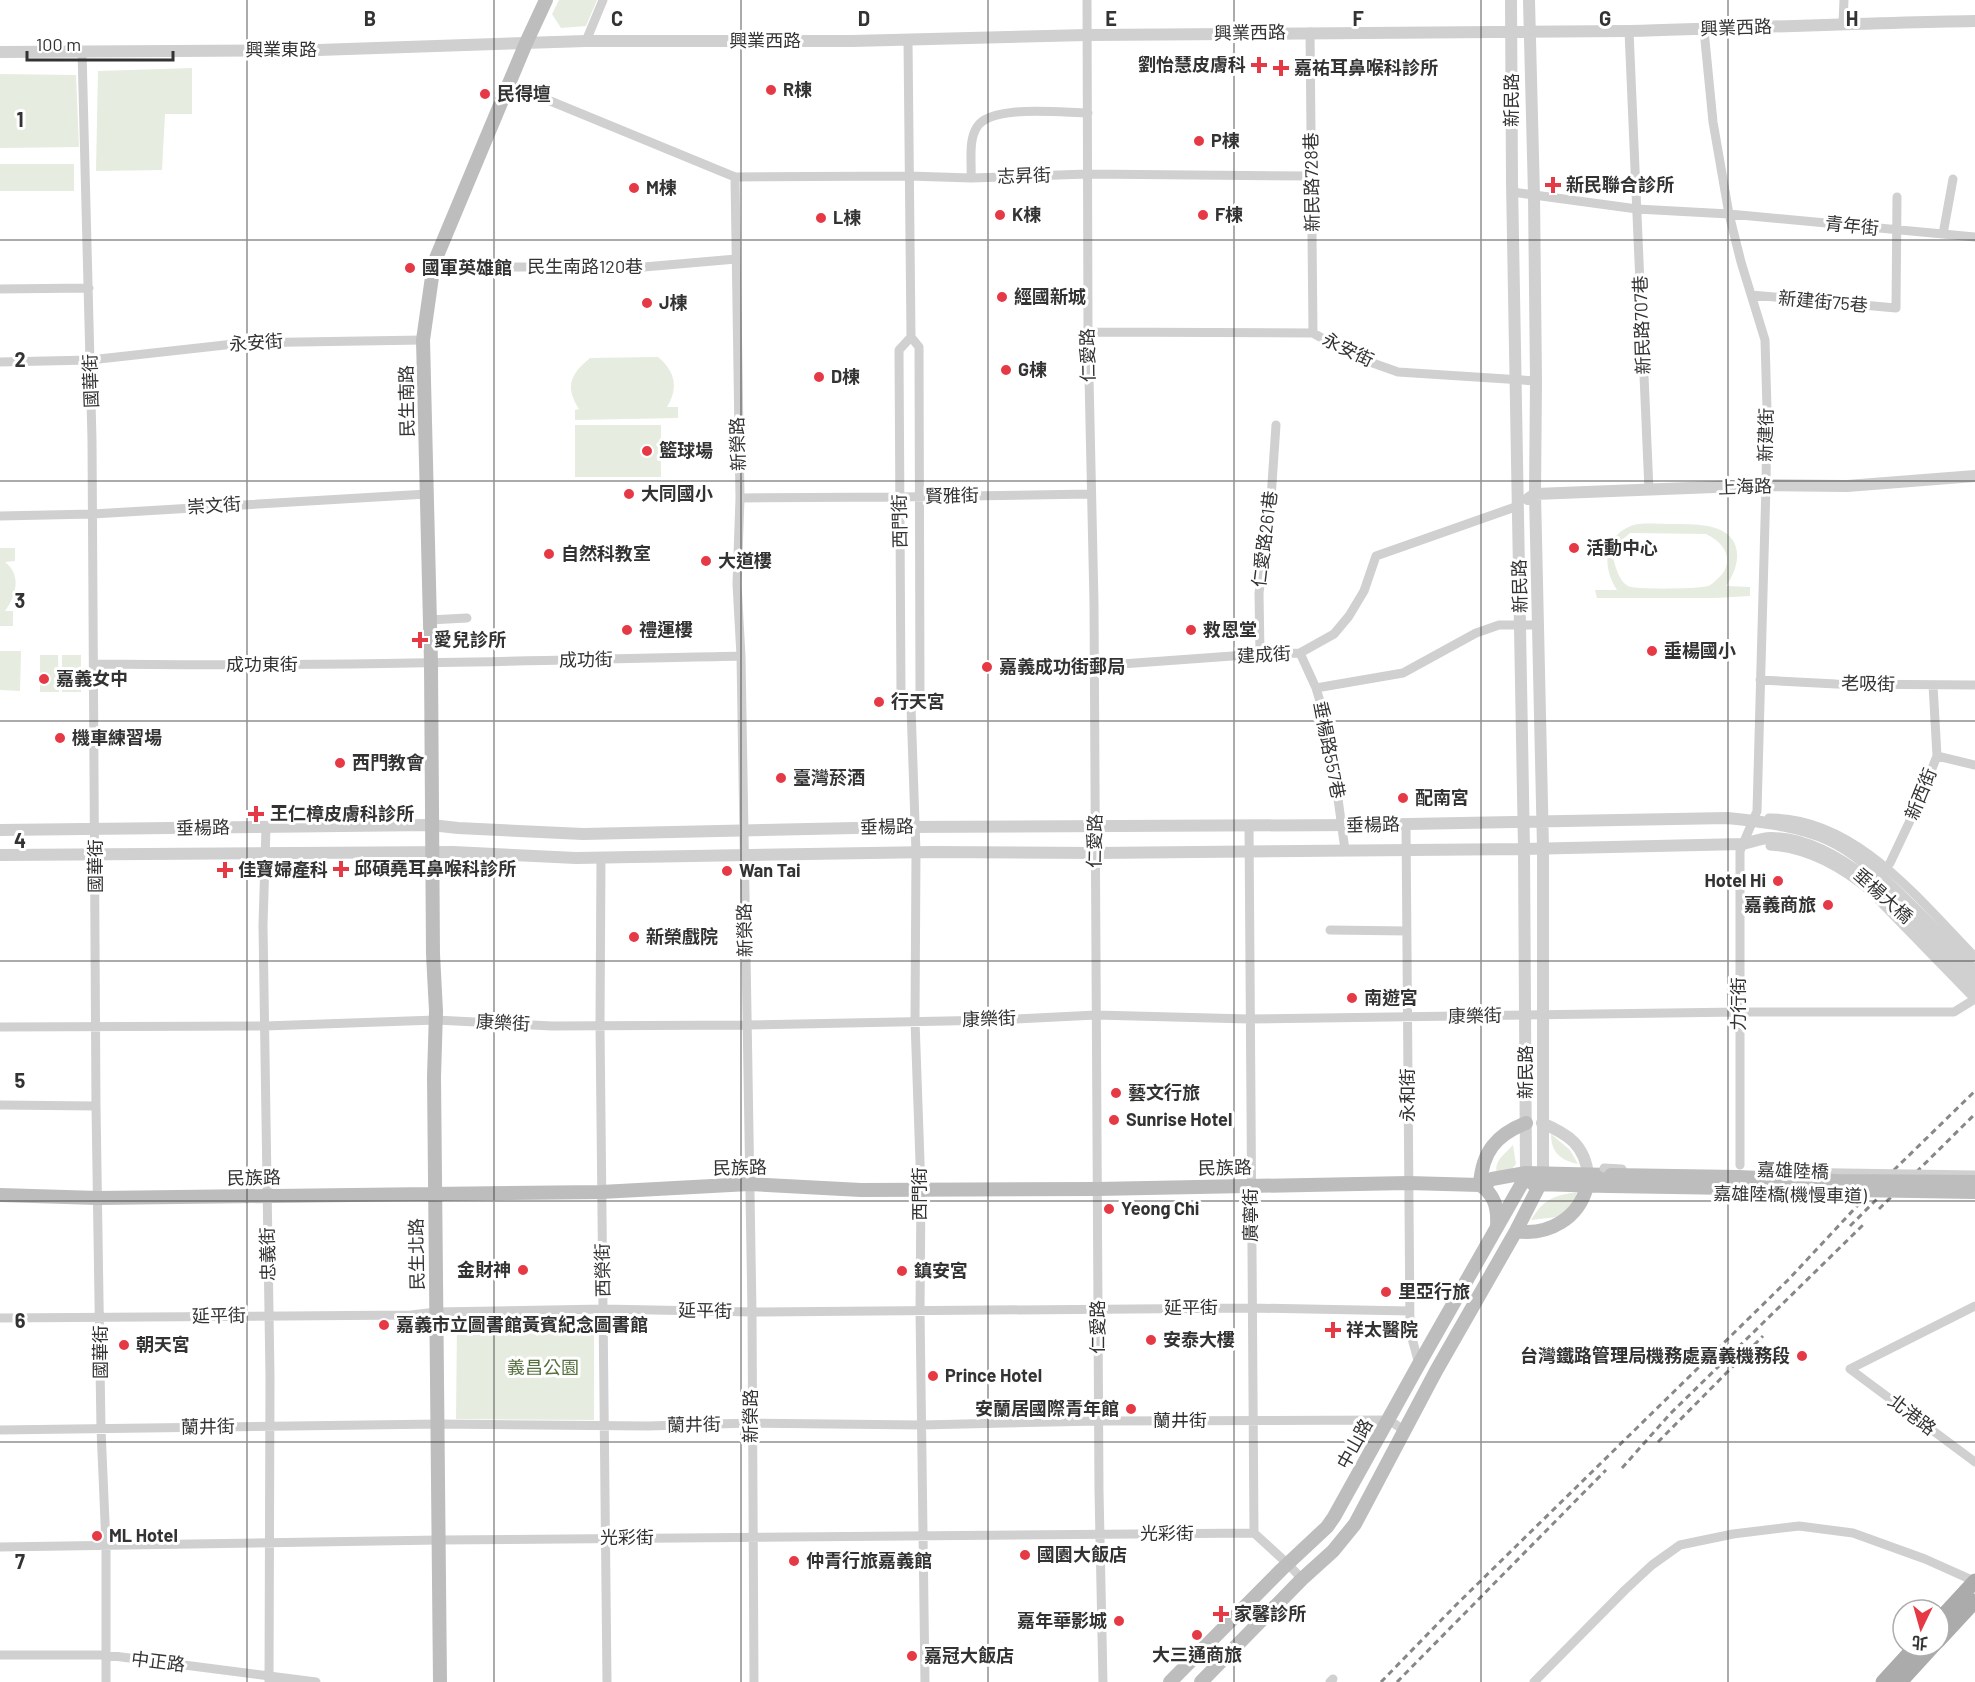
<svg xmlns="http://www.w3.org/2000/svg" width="1975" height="1682" viewBox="0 0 1975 1682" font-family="Barlow,'Noto Sans TC',sans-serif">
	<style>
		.green { fill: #e6ecdf; fill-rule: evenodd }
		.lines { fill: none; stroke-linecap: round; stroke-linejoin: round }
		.minor { stroke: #d0d0d0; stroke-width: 9 }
		.tertiary { stroke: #d0d0d0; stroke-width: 12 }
		.secondary { stroke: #bdbdbd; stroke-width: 14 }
		.primary { stroke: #ababab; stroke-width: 15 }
		.rail { stroke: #888; stroke-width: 3; stroke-dasharray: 6 4.5; stroke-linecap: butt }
		.minor-bridge { stroke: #d0d0d0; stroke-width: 9 }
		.secondary-bridge { stroke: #bdbdbd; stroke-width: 14 }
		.grid { fill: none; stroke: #333; stroke-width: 1.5; stroke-opacity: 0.55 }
		.poi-dot { fill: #e63946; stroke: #fff; stroke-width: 2 }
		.labels { text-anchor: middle; stroke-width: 6; stroke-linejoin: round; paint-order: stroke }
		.street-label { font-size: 18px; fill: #333; stroke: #fff }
		.poi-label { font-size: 18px; font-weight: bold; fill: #333; stroke: #fff; text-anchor: start }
		.park-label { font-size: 18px; fill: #56703f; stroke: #fff }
		.grid-label { font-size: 20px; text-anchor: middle; font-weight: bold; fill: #333; stroke: #fff; stroke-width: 6; stroke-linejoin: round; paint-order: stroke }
	</style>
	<rect width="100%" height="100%" fill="#fff"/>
	<path class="green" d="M559,0H597L586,26L561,28L552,14Z
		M192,68V114H165L162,170L96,171L98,71Z
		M0,74L76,75L79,147L0,148Z
		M0,164H74V191H0Z
		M658,357C675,371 679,388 667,407H678V418L575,420V410L579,409C564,386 571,374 590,358Z
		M575,425H661V477H575Z
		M1669,524C1682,524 1695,524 1707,526C1742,532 1744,560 1726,586L1750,587V596L1716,598H1597L1595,590H1617C1602,568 1603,537 1631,526C1639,522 1660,524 1669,524ZM1630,533L1706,534C1728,544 1736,565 1715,581C1713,583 1711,585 1708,586C1699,589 1636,590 1628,586C1619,581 1616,568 1613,558L1622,540Z
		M0,548H15V561L5,562C22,575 16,596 5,611H13V626H0Z
		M0,651H21L20,691L0,690Z
		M40,655H58L59,692H40Z
		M62,655H81V692H62Z
		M1551,1134L1570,1150L1578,1164C1560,1160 1551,1152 1551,1134Z
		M1513,1145L1516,1164L1511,1170L1497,1174C1493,1161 1505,1154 1513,1145Z
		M1577,1192L1573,1207L1557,1217L1531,1220C1544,1199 1553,1196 1577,1192Z
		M594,1316V1420L456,1419L457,1320Z"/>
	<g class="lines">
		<path class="minor" d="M1087,0L1088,332L1094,603L1099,1491L1103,1682
			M1843,23L1844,0
			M1704,30L1713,122L1729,214L1741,262L1765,340L1767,409L1766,485L1757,811L1740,851V1165
			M1629,31L1649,490
			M1310,32L1313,333
			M908,40L911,337L919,347L920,696L911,707
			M586,41L603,0
			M82,51L92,440L96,1106L101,1429L106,1545V1682
			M509,84L735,177L909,176L971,178L1087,174L1312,176
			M735,177L740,498L737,584L741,656L752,1312L754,1682
			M971,178C972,163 968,140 977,127C991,104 1063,113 1088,113
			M1512,192L1637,209L1729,214L1975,237
			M1943,234L1953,179
			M434,263L488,267H644L736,259
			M0,289L89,288
			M1751,295L1896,308L1897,197
			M1088,332L1313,333L1353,356L1398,372L1536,381
			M911,337L899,350L901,695L911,707L916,852L915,1021L921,1190L920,1310L925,1682
			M0,362L90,360L243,343L423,340
			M740,498L900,497L1091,494
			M0,516L93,514L427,494
			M429,620L467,618
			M1300,653L1316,688L1322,708L1332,755L1345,850
			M1260,654L1259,593L1270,513L1276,425
			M94,664C310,667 525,661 741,656
			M1094,666L1260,654L1300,653L1334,634L1349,616L1364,591L1376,556L1518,506
			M1760,680L1836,684L1975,685
			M1316,688L1403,673L1476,633L1499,625H1538
			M1937,756L1975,765
			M1769,818C1856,817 1920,901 1975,957
			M1406,824L1410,1331L1419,1364
			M1249,825L1254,1533
			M266,827L263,925L270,1377L269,1682
			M601,858L600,1025L607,1682
			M1890,863L1917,806L1937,756L1933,685
			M1330,930L1407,931
			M0,1027L265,1026L436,1020L552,1026L746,1025L996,1020L1096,1015L1249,1019L1739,1012H1954L1975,999
			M0,1105L96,1106
			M1975,1306L1850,1369L1975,1462
			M0,1318L411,1315L436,1312L604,1309L752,1312L1252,1308L1410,1311
			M0,1430L439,1424L648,1426L751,1423L921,1425L1099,1421L1389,1420L1405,1431
			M1254,1533L1288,1564L1302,1579
			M0,1547L439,1540L1254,1533
			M0,1655H106L316,1682
			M1330,1682L1333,1679
			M1534,1682L1625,1590L1652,1565L1680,1545L1733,1534L1799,1526L1853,1533L1925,1559L1974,1581"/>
		<path class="tertiary" d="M1511,0L1512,182L1524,849L1526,1173
			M1529,0L1534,195L1536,381L1535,494L1543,848V1172L1540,1183
			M0,52L318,50L586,41H852L1087,35L1629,31C1744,28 1859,23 1975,21
			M1528,499L1535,494L1766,485L1847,486L1975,476
			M0,830L431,825L458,828L583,834L902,827L1357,825L1728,818C1762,822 1797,825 1828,839C1854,851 1874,870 1894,889C1922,916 1949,943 1975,972
			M0,855L453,852L576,858L931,852L1095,853L1524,849L1743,844C1752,842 1762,838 1770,838C1848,837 1926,935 1975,987
			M1542,1123C1568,1134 1585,1145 1588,1175"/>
		<path class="secondary" d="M1533,1184L1609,1186
			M1480,1185C1482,1152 1496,1135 1526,1123
			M1487,1185H1480C1495,1195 1498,1208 1497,1226
			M0,1195L98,1198L601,1192L749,1184L861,1190L1097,1189L1408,1183L1480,1185L1492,1179L1526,1173L1611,1175
			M1516,1231C1549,1236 1579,1218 1587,1186
			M440,1682L434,1077L436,1011L433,954L431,664L423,340L434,263L526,43L546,0
			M1170,1682L1281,1570L1327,1527L1334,1517L1419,1364L1521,1185L1526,1173
			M1201,1682L1302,1579L1333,1551L1355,1524L1436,1371L1516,1231L1540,1184"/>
		<path class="primary" d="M1939,1620L1975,1581
			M1939,1640L1975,1601
			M1883,1682L1916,1646
			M1900,1682L1933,1646"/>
		<path class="rail" d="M1879,1209L1975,1114
			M1850,1226L1882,1194
			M1658,1442L1763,1336
			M1622,1468L1670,1414L1864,1224
			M1381,1682L1456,1605L1789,1279L1858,1205L1975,1091
			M1397,1682L1606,1470"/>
		<path class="minor-bridge" d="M1770,846C1808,848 1841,867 1870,891L1975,999
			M1604,1168L1622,1169
			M1779,1172L1975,1175"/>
		<path class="secondary-bridge" d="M1611,1175L1738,1177L1837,1181L1975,1182
			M1609,1186L1975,1192"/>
	</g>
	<path class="grid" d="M247,0V1682M494,0V1682M741,0V1682M988,0V1682M1234,0V1682M1481,0V1682M1728,0V1682M0,240H1975M0,481H1975M0,721H1975M0,961H1975M0,1201H1975M0,1442H1975"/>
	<g class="poi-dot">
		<path d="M1256 56h6v6h6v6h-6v6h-6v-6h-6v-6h6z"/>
		<path d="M1278 59h6v6h6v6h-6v6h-6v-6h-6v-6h6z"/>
		<circle cx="771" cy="90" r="6"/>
		<circle cx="485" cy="94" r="6"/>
		<circle cx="1199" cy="141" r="6"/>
		<path d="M1550 176h6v6h6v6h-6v6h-6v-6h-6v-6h6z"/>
		<circle cx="634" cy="188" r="6"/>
		<circle cx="1000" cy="215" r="6"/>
		<circle cx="1203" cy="215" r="6"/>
		<circle cx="821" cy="218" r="6"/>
		<circle cx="410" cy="268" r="6"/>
		<circle cx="1002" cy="297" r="6"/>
		<circle cx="647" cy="303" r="6"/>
		<circle cx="1006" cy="370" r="6"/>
		<circle cx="819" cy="377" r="6"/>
		<circle cx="647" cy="451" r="6"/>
		<circle cx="629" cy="494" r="6"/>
		<circle cx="1574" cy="548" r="6"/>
		<circle cx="549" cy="554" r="6"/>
		<circle cx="706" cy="561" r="6"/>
		<circle cx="627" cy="630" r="6"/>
		<circle cx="1191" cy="630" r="6"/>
		<path d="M417 631h6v6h6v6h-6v6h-6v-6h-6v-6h6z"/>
		<circle cx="1652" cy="651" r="6"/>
		<circle cx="987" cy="667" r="6"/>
		<circle cx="44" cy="679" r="6"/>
		<circle cx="879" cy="702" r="6"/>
		<circle cx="60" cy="738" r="6"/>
		<circle cx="340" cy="763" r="6"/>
		<circle cx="781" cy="778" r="6"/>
		<circle cx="1403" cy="798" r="6"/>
		<path d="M253 805h6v6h6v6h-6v6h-6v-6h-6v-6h6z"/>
		<path d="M338 860h6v6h6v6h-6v6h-6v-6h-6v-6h6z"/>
		<path d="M222 861h6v6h6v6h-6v6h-6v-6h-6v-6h6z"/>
		<circle cx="727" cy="871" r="6"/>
		<circle cx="1778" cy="881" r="6"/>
		<circle cx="1828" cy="905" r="6"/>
		<circle cx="634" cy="937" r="6"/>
		<circle cx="1352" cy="998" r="6"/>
		<circle cx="1116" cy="1093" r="6"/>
		<circle cx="1114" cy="1120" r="6"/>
		<circle cx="1109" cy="1209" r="6"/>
		<circle cx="523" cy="1270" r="6"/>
		<circle cx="902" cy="1271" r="6"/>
		<circle cx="1386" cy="1292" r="6"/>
		<circle cx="384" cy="1325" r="6"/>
		<path d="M1330 1321h6v6h6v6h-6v6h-6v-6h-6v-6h6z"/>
		<circle cx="1151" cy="1340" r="6"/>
		<circle cx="124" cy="1345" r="6"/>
		<circle cx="1802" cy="1356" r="6"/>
		<circle cx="933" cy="1376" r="6"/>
		<circle cx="1131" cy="1409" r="6"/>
		<circle cx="97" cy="1536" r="6"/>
		<circle cx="1025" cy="1555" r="6"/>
		<circle cx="794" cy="1561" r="6"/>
		<path d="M1218 1605h6v6h6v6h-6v6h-6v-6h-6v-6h6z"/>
		<circle cx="1119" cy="1621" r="6"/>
		<circle cx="1197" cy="1635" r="6"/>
		<circle cx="912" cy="1656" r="6"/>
	</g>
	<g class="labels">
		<g class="street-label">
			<text transform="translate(1736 28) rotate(-2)" y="6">興業西路</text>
			<text transform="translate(1250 33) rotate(-1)" y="6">興業西路</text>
			<text x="765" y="47">興業西路</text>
			<text x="281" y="56">興業東路</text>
			<text transform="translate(1512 100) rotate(-90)" y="6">新民路</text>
			<text transform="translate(1024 176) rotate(-2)" y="6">志昇街</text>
			<text transform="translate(1312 182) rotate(-91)" y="6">新民路728巷</text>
			<text transform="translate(1852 226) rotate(6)" y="6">青年街</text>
			<text x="585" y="273">民生南路120巷</text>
			<text transform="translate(1823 302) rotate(5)" y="6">新建街75巷</text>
			<text transform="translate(1642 325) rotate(-92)" y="6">新民路707巷</text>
			<text transform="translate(256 343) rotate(-4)" y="6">永安街</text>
			<text transform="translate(1348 350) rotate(26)" y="6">永安街</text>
			<text transform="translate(1088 355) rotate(-91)" y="6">仁愛路</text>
			<text transform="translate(91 381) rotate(-92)" y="6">國華街</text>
			<text transform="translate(407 401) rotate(-91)" y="6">民生南路</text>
			<text transform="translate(1766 435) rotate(-89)" y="6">新建街</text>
			<text transform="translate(738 444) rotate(-92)" y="6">新榮路</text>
			<text transform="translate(1745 487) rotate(-2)" y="6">上海路</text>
			<text transform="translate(952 496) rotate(-1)" y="6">賢雅街</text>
			<text transform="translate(214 506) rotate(-4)" y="6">崇文街</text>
			<text transform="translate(900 521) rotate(-91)" y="6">西門街</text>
			<text transform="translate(1265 539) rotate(-83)" y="6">仁愛路261巷</text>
			<text transform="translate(1520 586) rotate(-91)" y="6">新民路</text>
			<text transform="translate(1264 655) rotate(-3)" y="6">建成街</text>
			<text transform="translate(586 660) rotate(-1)" y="6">成功街</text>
			<text x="262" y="671">成功東街</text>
			<text transform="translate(1868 684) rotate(1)" y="6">老吸街</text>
			<text transform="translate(1329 750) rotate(79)" y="6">垂楊路557巷</text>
			<text transform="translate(1921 794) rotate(-68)" y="6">新西街</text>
			<text transform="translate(1373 825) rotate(-1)" y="6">垂楊路</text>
			<text transform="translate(887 827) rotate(-1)" y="6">垂楊路</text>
			<text transform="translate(203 828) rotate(-1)" y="6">垂楊路</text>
			<text transform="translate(1095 841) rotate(-89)" y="6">仁愛路</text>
			<text transform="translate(96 866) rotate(-90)" y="6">國華街</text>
			<text transform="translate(1883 896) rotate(42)" y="6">垂楊大橋</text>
			<text transform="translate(745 930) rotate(-91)" y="6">新榮路</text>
			<text transform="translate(1739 1004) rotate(-90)" y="6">力行街</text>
			<text transform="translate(1475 1016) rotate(-1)" y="6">康樂街</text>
			<text transform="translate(989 1019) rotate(-2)" y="6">康樂街</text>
			<text transform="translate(503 1023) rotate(3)" y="6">康樂街</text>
			<text transform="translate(1526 1072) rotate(-90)" y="6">新民路</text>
			<text transform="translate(1408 1095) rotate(-90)" y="6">永和街</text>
			<text transform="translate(740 1168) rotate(-1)" y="6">民族路</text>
			<text transform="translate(1225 1168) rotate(-1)" y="6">民族路</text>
			<text transform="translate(1793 1171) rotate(2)" y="6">嘉雄陸橋</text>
			<text transform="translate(254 1178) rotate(-1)" y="6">民族路</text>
			<text transform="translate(920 1194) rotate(-90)" y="6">西門街</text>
			<text transform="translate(1790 1195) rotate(1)" y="6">嘉雄陸橋(機慢車道)</text>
			<text transform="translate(1251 1215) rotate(-90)" y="6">廣寧街</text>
			<text transform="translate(268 1254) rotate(-91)" y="6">忠義街</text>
			<text transform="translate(417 1254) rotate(-91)" y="6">民生北路</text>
			<text transform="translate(603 1270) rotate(-91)" y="6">西榮街</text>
			<text x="1191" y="1314">延平街</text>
			<text transform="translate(705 1311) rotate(1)" y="6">延平街</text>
			<text transform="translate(219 1316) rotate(-1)" y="6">延平街</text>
			<text transform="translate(1098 1327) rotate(-90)" y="6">仁愛路</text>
			<text transform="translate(101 1352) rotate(-90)" y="6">國華街</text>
			<text transform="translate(1912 1415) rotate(37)" y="6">北港路</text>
			<text transform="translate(751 1416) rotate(-90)" y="6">新榮路</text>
			<text x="1180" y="1427">蘭井街</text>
			<text transform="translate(694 1425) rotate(-1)" y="6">蘭井街</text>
			<text transform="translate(208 1427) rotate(-1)" y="6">蘭井街</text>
			<text transform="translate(1355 1444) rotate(-61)" y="6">中山路</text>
			<text x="1167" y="1540">光彩街</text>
			<text x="627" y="1544">光彩街</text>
			<text transform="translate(158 1662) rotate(7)" y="6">中正路</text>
		</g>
		<g class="poi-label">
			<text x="1246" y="71" text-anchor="end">劉怡慧皮膚科</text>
			<text x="1294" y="74">嘉祐耳鼻喉科診所</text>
			<text x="783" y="96">R棟</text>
			<text x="497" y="100">民得壇</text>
			<text x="1211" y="147">P棟</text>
			<text x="1566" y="191">新民聯合診所</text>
			<text x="646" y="194">M棟</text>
			<text x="1012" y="221">K棟</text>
			<text x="1215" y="221">F棟</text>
			<text x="833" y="224">L棟</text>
			<text x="422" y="274">國軍英雄館</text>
			<text x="1014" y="303">經國新城</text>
			<text x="659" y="309">J棟</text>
			<text x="1018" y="376">G棟</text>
			<text x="831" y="383">D棟</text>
			<text x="659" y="457">籃球場</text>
			<text x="641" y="500">大同國小</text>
			<text x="1586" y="554">活動中心</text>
			<text x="561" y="560">自然科教室</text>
			<text x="718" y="567">大道樓</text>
			<text x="639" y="636">禮運樓</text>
			<text x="1203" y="636">救恩堂</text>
			<text x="434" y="646">愛兒診所</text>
			<text x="1664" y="657">垂楊國小</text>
			<text x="999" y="673">嘉義成功街郵局</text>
			<text x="56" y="685">嘉義女中</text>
			<text x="891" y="708">行天宮</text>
			<text x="72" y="744">機車練習場</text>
			<text x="352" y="769">西門教會</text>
			<text x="793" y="784">臺灣菸酒</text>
			<text x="1415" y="804">配南宮</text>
			<text x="270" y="820">王仁樟皮膚科診所</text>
			<text x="354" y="875">邱碩堯耳鼻喉科診所</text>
			<text x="238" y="876">佳寶婦產科</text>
			<text x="739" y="877">Wan Tai</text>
			<text x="1766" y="887" text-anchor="end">Hotel Hi</text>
			<text x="1816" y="911" text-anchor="end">嘉義商旅</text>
			<text x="646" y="943">新榮戲院</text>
			<text x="1364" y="1004">南遊宮</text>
			<text x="1128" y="1099">藝文行旅</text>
			<text x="1126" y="1126">Sunrise Hotel</text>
			<text x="1121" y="1215">Yeong Chi</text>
			<text x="511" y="1276" text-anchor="end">金財神</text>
			<text x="914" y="1277">鎮安宮</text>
			<text x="1398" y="1298">里亞行旅</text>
			<text x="396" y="1331">嘉義市立圖書館黃賓紀念圖書館</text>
			<text x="1346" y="1336">祥太醫院</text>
			<text x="1163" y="1346">安泰大樓</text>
			<text x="136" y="1351">朝天宮</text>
			<text x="1790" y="1362" text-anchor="end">台灣鐵路管理局機務處嘉義機務段</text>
			<text x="945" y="1382">Prince Hotel</text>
			<text x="1119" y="1415" text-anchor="end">安蘭居國際青年館</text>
			<text x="109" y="1542">ML Hotel</text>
			<text x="1037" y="1561">國園大飯店</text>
			<text x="806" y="1567">仲青行旅嘉義館</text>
			<text x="1234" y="1620">家馨診所</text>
			<text x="1107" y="1627" text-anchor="end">嘉年華影城</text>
			<text x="1197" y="1661" text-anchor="middle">大三通商旅</text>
			<text x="924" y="1662">嘉冠大飯店</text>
		</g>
		<g class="park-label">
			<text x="543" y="1374">義昌公園</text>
		</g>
	</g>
	<g class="grid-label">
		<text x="370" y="26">B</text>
		<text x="617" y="26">C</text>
		<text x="864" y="26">D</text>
		<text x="1111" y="26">E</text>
		<text x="1358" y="26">F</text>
		<text x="1605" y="26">G</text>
		<text x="1852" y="26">H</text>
		<text x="20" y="127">1</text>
		<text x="20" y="367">2</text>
		<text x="20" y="608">3</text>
		<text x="20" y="848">4</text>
		<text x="20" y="1088">5</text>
		<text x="20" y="1328">6</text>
		<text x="20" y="1569">7</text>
	</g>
	<g transform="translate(1921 1628) rotate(185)"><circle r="28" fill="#ffffff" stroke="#adadad" stroke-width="1.5"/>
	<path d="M0-4.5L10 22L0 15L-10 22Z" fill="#e63946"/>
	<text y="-9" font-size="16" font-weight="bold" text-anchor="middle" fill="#333333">北</text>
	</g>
	<path d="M27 51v9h146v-9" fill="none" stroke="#333333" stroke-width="3"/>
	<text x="36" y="51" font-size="18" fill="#333333" stroke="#ffffff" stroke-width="4.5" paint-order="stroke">100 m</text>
</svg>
